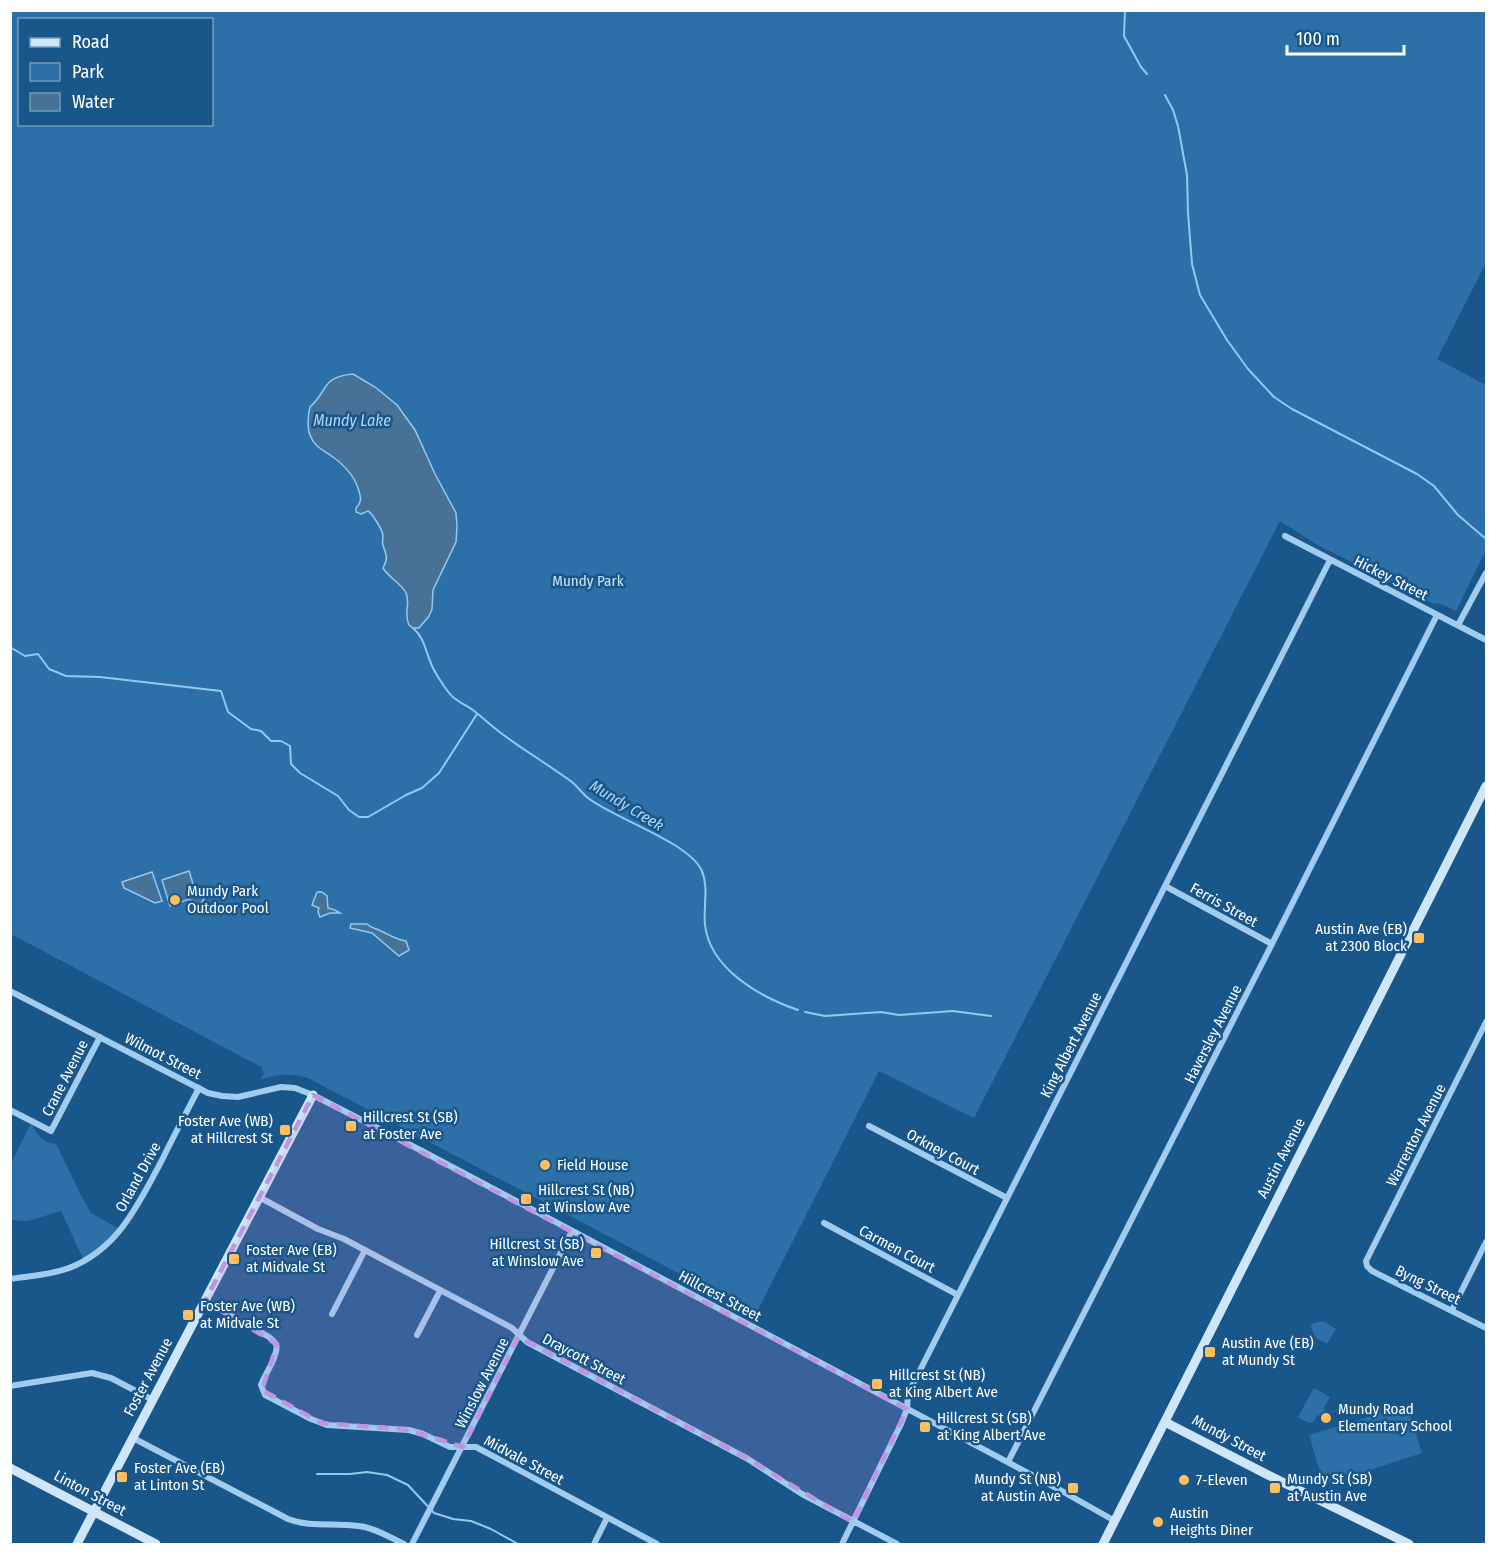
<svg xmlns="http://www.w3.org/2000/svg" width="1497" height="1555" viewBox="0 0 1497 1555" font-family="'Fira Sans Condensed',sans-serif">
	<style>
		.green { fill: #2c70a7; fill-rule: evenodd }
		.water { fill: #467297; stroke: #95c8ef; stroke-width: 1.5 }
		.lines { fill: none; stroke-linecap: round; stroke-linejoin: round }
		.stream { stroke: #95c8ef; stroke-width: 2 }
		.street { stroke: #a2cced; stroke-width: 6 }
		.secondary { stroke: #cfe6f9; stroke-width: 9 }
		.marked { fill: #bd96df; fill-opacity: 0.2; stroke: #bd96df; stroke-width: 4.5; stroke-dasharray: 12 8; stroke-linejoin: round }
		.poi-dot { fill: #ffbf5e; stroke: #195689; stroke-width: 2 }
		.labels { text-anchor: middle; stroke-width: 5; stroke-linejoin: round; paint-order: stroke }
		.street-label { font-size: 15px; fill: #fff; stroke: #195689 }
		.park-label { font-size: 15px; fill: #c8e4f9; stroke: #195689 }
		.poi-label { font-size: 15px; fill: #fff; stroke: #195689; text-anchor: start }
		.water-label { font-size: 16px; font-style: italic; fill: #aed6f4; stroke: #195689 }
	</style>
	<rect width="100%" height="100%" fill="#195689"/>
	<path class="green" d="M11,11H1486V263L1437,359L1486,385V550L1456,611L1439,603L1434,604L1412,593L1316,544L1280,521L974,1118L879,1071L756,1314L308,1078C291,1073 276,1074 260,1080L264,1074L261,1067L11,934ZM20,20H212V124H20Z
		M31,1123C38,1135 41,1142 56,1144L82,1197L91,1213L121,1230L84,1261L61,1211L28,1221L11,1220L10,1165Z
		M1323,1321L1336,1329L1327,1344L1316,1338L1311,1327L1312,1324Z
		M1314,1388L1330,1397L1323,1409L1329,1412L1361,1403V1404L1329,1413L1322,1418L1319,1416L1318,1413L1314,1422L1309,1423L1298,1417Z
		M1407,1405L1422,1453L1324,1485L1309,1435Z"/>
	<path class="water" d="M353,374L375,387L397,405L415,430L435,474L456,513L457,526L456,542L433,590L432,609L429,616L419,628H413L409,625C403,612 411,605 406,593C401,583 389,578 383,568C389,556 386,556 383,545C382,542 383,539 383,535C382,530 373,514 368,511L361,514L356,512V508C362,502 361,498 359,491C355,477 344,465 333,457C324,450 314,447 310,435C307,428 308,414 310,407C329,390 321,377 353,374Z
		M189,871L195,890L205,897L199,907L189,899L170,906L162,880Z
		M152,872L162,901L155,903L124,888L122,882Z
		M317,892H322L327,896L328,908L335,910L340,913H330L320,917L318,912L319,908L312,905Z
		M351,924H367C372,929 375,928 381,931C390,935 396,940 406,941L409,950L399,956L372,933L350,928Z"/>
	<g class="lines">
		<path class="stream" d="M1125,10L1124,36L1141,67L1147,74
			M1165,95L1173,110L1178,126L1187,175L1188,213L1192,264L1200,295L1227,340L1248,369L1274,397L1292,409L1417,474L1434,486L1458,515L1486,539
			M413,628C425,638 426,654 433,668C437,676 447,692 454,698C459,702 467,706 473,710C483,718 494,728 505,736C527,752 550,766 572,782C578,787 582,793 588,798C615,819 689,842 702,871C709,888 703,908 705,925C710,969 760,997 798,1010
			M10,647L25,656L38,654L49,669L66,676L100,677L221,691L228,712L251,729L261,731L271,741H281L290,746L291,764L300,773L338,796L349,810L359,817H368L406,795L422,788L439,773L477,714
			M805,1012L825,1016L881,1012L899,1015L953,1011L991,1016
			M317,1474H350L367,1472L387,1475L408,1485L434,1513L453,1519L471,1521L491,1529L518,1544"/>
		<path class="street" d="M1285,536L1486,640
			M1458,625L1486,573
			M1165,886L1272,944
			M10,991L208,1093L222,1096L238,1097L281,1087L295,1088L313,1095L422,1151L1060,1490L1115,1521
			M1486,1022L1366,1261L1367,1266L1372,1271L1486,1328
			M10,1110L51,1131L100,1037
			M869,1126L1007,1198
			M259,1197L318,1229L344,1239L512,1328L527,1342L748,1459L802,1494L897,1544
			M824,1223L958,1295
			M10,1279C30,1276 51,1275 69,1268C118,1249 138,1205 161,1162C173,1137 186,1113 199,1088
			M205,1301L269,1337C271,1339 275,1342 276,1344C280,1353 264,1376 261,1385L265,1395L271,1398L311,1419L327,1425L409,1430L423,1434L450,1447H476L657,1544
			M1452,1310L1486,1242
			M332,1314L365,1250
			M417,1335L440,1291
			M10,1386L92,1373L111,1378L153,1400
			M133,1438L288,1519C311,1528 335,1522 359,1526C375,1528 389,1537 404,1544
			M1008,1462L1272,944L1437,615
			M412,1544L572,1231
			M594,1544L607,1518
			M842,1544L901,1424L907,1409L908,1394L1330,560"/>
		<path class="secondary" d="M1165,1422L1268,1475L1409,1544
			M10,1468L156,1544
			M77,1544L313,1095
			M1103,1544L1486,786"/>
	</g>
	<path class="marked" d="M313,1095L907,1409L853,1522L748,1459L518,1337L463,1447L409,1430L321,1423L262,1390L277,1344L205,1301Z"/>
	<g class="poi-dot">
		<circle cx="175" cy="900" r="6"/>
		<rect x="1413" y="932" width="12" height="12" rx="3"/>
		<rect x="345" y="1120" width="12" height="12" rx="3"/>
		<rect x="279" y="1124" width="12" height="12" rx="3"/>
		<circle cx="545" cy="1165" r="6"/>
		<rect x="520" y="1193" width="12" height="12" rx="3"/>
		<rect x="590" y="1247" width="12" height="12" rx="3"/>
		<rect x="228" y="1253" width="12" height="12" rx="3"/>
		<rect x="182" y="1309" width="12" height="12" rx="3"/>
		<rect x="1204" y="1346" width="12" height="12" rx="3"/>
		<rect x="871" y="1378" width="12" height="12" rx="3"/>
		<circle cx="1326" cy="1418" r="6"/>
		<rect x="919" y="1421" width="12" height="12" rx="3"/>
		<rect x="116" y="1471" width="12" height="12" rx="3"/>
		<circle cx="1184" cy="1480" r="6"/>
		<rect x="1067" y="1482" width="12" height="12" rx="3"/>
		<rect x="1269" y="1482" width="12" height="12" rx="3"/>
		<circle cx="1158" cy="1522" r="6"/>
	</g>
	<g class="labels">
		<g class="street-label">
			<text transform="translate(1391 578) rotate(27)" y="5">Hickey Street</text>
			<text transform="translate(1224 905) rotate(29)" y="5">Ferris Street</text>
			<text transform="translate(1213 1034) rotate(-63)" y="5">Haversley Avenue</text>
			<text transform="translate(1071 1045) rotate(-63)" y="5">King Albert Avenue</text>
			<text transform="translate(163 1056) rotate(27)" y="5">Wilmot Street</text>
			<text transform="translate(65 1078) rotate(-63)" y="5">Crane Avenue</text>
			<text transform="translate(1416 1135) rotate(-63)" y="5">Warrenton Avenue</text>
			<text transform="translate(943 1152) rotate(28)" y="5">Orkney Court</text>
			<text transform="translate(1281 1158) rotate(-63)" y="5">Austin Avenue</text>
			<text transform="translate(138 1177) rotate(-61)" y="5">Orland Drive</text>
			<text transform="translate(897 1249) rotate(28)" y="5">Carmen Court</text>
			<text transform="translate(1428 1285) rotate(26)" y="5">Byng Street</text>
			<text transform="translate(720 1296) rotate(28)" y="5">Hillcrest Street</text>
			<text transform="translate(584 1359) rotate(28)" y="5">Draycott Street</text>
			<text transform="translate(148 1377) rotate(-62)" y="5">Foster Avenue</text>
			<text transform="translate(482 1383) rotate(-63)" y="5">Winslow Avenue</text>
			<text transform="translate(1229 1438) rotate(28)" y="5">Mundy Street</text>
			<text transform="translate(524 1460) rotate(28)" y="5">Midvale Street</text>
			<text transform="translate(90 1493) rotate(28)" y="5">Linton Street</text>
		</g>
		<g class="park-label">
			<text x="588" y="586">Mundy Park</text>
		</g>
		<g class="poi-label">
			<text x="187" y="896">Mundy Park<tspan x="187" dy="17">Outdoor Pool</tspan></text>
			<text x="1407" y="934" text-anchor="end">Austin Ave (EB)<tspan x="1407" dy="17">at 2300 Block</tspan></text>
			<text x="363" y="1122">Hillcrest St (SB)<tspan x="363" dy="17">at Foster Ave</tspan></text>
			<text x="273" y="1126" text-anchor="end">Foster Ave (WB)<tspan x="273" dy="17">at Hillcrest St</tspan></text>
			<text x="557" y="1170">Field House</text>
			<text x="538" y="1195">Hillcrest St (NB)<tspan x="538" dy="17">at Winslow Ave</tspan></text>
			<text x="584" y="1249" text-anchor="end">Hillcrest St (SB)<tspan x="584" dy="17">at Winslow Ave</tspan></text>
			<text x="246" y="1255">Foster Ave (EB)<tspan x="246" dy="17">at Midvale St</tspan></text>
			<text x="200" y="1311">Foster Ave (WB)<tspan x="200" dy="17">at Midvale St</tspan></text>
			<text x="1222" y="1348">Austin Ave (EB)<tspan x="1222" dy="17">at Mundy St</tspan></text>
			<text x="889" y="1380">Hillcrest St (NB)<tspan x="889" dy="17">at King Albert Ave</tspan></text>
			<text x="1338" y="1414">Mundy Road<tspan x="1338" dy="17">Elementary School</tspan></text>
			<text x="937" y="1423">Hillcrest St (SB)<tspan x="937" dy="17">at King Albert Ave</tspan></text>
			<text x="134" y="1473">Foster Ave (EB)<tspan x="134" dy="17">at Linton St</tspan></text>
			<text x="1061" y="1484" text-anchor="end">Mundy St (NB)<tspan x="1061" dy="17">at Austin Ave</tspan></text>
			<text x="1287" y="1484">Mundy St (SB)<tspan x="1287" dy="17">at Austin Ave</tspan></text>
			<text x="1196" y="1485">7-Eleven</text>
			<text x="1170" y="1518">Austin<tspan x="1170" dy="17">Heights Diner</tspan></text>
		</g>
		<g class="water-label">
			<text x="352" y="426">Mundy Lake</text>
			<text transform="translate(627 805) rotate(31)" y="6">Mundy Creek</text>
		</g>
	</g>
	<rect width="1497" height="1555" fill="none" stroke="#ffffff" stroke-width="24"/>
	<rect x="18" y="18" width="195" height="108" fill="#195689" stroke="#759ab8" stroke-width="1.5"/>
	<rect x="30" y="38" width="30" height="9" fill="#cfe6f9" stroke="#759ab8" stroke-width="1.5"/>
	<text x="72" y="48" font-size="18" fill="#ffffff">Road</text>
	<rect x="30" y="63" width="30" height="18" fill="#2c70a7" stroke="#759ab8" stroke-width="1.5"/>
	<text x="72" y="78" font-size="18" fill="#ffffff">Park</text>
	<rect x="30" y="93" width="30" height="18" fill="#467297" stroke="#759ab8" stroke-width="1.5"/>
	<text x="72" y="108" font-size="18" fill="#ffffff">Water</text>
	<path d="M1287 45v9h117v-9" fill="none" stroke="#ffffff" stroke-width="3"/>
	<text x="1296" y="45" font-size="18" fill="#ffffff" stroke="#195689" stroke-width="4.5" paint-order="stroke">100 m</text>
</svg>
